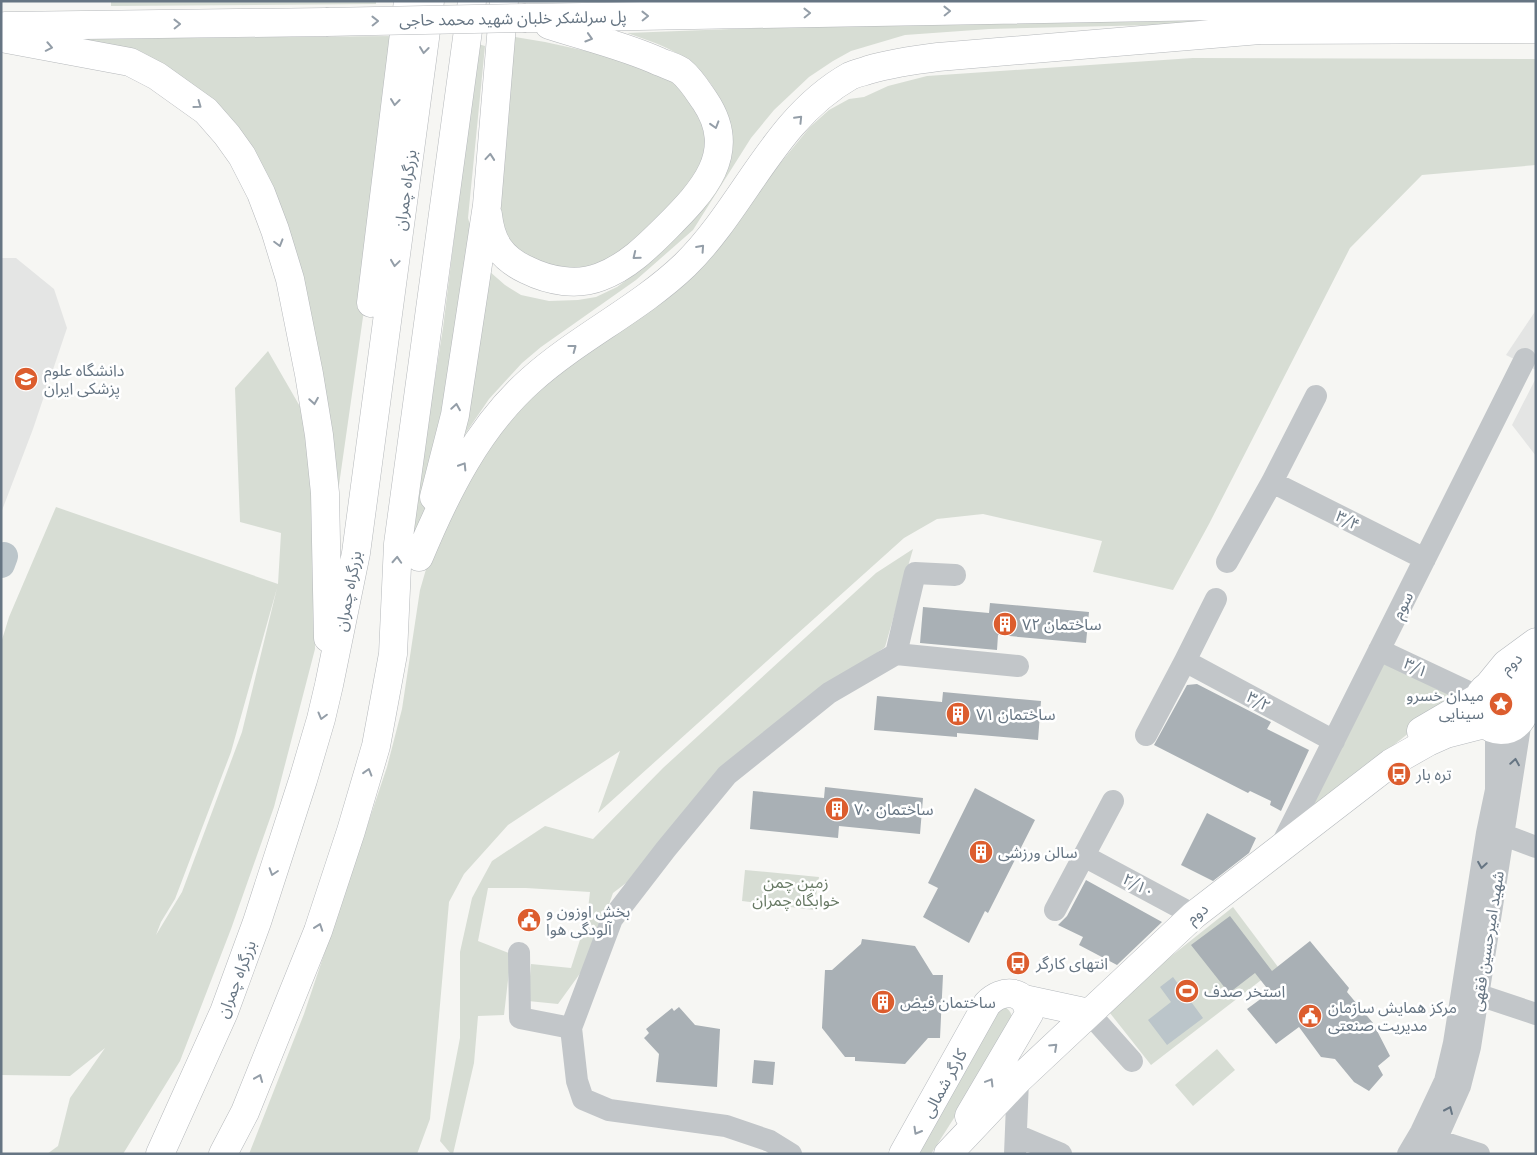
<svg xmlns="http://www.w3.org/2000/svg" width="1537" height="1155" viewBox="0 0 1537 1155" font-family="Ubuntu,'Noto Sans Arabic',sans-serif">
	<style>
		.built { fill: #e4e5e4 }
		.green { fill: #d7ddd4; fill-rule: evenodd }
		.water { fill: #bbc5ca }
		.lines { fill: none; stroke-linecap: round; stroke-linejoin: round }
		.river { stroke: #bbc5ca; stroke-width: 28 }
		.building { fill: #a9b0b5 }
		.major-casing { stroke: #b5b9bd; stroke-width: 29 }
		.highway-casing { stroke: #b5b8bb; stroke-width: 29 }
		.minor { stroke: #c2c6c9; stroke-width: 22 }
		.major { stroke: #fff; stroke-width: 28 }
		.highway { stroke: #fff; stroke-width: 28 }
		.highway-bridge-casing { stroke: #b5b8bb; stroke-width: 29; stroke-linecap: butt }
		.highway-bridge { stroke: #fff; stroke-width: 28 }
		.oneway { stroke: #949ea8 }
		.oneway2 { stroke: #667583 }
		.labels { text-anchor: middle; stroke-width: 5; stroke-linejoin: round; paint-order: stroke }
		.street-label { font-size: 16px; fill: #667583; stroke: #fff }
		.poi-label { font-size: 16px; fill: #667583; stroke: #fff; text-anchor: start }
		.park-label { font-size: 16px; fill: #687a65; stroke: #fff }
	</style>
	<rect width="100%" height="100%" fill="#f6f6f3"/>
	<path class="built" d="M1,258H16L54,289L67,328L33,429L1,513Z
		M1536,310V370L1506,355Z
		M1536,378V456L1512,425Z"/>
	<path class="green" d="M111,1H376V4L111,6Z
		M1180,17L1361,20L989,29L905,35L851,51L833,61L809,77L774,110L751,138L693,230L636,280L541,347L522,363L489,399L457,446L407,554L443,328L478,44L485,46L468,218L480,259L489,271L505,285L521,295L549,301L578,300L596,297L617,287L636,273L656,256L728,136C725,124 724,109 719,98C700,58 666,46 627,33L863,24Z
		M396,36L364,310L330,548L327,428L234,124L58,39Z
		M509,36L545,42L632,61L669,75L701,110L707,149L691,189L615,258L585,270L555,266L538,260L522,252L512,245L498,222Z
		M1193,58L1536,59V165L1422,175L1350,248L1209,524L1173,590L1093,572L1102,541L983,514L937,519L904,538L598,813L620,751L508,825L464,874L449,902L430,1119L417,1154H249L304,1014L387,767L402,709L420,590L431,552L491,436L768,178L810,127L829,110L849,99L864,97L888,86L927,76Z
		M268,351L302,410L316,505L315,649L274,807L231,929L180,1061L123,1154H47L58,1146L70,1098L105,1048L70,1076L1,1075V643L9,617L56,507L278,584L281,533L240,522L235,388ZM277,588L242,732L182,892L156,935L161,922L175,899L231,752Z
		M913,549L885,647L747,747L643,870L613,893L589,961L558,1004L528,1001L531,964L571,968L587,918L590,892L526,888H488L478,941L511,954L504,1015L478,1016L474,1063L453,1154H451L440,1141L460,1038V952L472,898L492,861L545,826L593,839L663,768L876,573Z
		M1383,663L1454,697L1306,815Z
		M745,870L819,877L814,910L742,901Z
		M1233,907L1278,967L1151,1065L1106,1008Z
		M1001,1004C1012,1011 1014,1016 1011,1029L931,1154H913Z
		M1217,1049L1235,1070L1193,1106L1175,1085Z"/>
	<path class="water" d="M1173,977L1203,1018L1167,1045L1148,1020L1171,1002L1160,987Z"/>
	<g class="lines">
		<path class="river" d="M1,564L4,556"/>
	</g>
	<path class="building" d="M990,603L1089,612L1086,643L998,635L997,650L920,643L923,607L989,613Z
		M1197,684L1271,722L1267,729L1309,750L1281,811L1270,805L1271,801L1250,791L1248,793L1154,745L1187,685Z
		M943,692L1041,701L1038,740L957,733V737L874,730L877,696L942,702Z
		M825,787L923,798L920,834L839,826L838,838L750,829L753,791L824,798Z
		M975,788L1035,820L988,913L985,911L969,943L923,917L938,888L928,883Z
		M1207,813L1256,838L1249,853L1213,881L1181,865Z
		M1086,880L1162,922L1117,965L1079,945L1083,937L1058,925L1067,916Z
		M1230,916L1272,971L1310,941L1349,988L1347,992L1373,1023L1390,1056L1378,1066L1383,1075L1369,1091L1354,1082L1335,1059L1321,1057L1299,1027L1276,1044L1247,1009L1270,992L1255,973L1229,993L1191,945Z
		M862,939L915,946L933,975H943L940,1038H928L905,1064L855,1061V1057H845L822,1028L825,970H832L861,944Z
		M679,1007L695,1025L720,1029L717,1087L656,1082L659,1054L644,1038L649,1033L646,1029L672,1008L674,1011Z
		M754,1060L775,1062L773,1085L752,1083Z"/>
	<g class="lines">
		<g class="major-casing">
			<path id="major" d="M1477 706a24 24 0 1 1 48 0a24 24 0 1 1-48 0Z
				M1488,686L1506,664L1536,642
				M1525,706L1529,677L1536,666
				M1421,731L1479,697
				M1024,999L1089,1013
				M903,1154L987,1004C1002,988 1027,989 1029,1014L969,1116
				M948,1154L1018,1080L1194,915L1391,763L1428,742L1446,734L1485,724"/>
		</g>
		<g class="highway-casing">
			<path id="highway" d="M526,18L1331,4L1536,3
				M5,26L326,22
				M1,38L130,62L157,76L206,111L227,135L242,156L261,193L275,230L290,279L309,374L319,435L325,493L328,638
				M488,215C491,242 501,258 527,270C549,281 577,286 600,277C627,267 647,247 666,228C702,192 740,153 705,101C698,91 691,79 681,71C675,67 667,65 660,62C625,46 586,37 549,25
				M371,303L408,1
				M434,497L455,415L487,205L504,1
				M419,557C446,492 478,427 531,380C579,337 639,309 685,265C745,206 774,119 850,76C856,73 863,72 868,70C892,63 914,60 938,57L1260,30L1536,29
				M160,1154L224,1012L257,922L303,780L321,719L329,685L356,553L430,1
				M223,1154L245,1112L318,931L351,831L376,746L393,654L398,544L472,1"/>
		</g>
		<path class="minor" d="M1272,482L1425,559
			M1227,562L1272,482L1316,396
			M1379,650L1479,697
			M896,654L915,573L955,575
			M1185,661L1334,741
			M1146,735L1185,661L1216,599
			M1489,833L1504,835L1536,847
			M1280,848L1525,359
			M1084,856L1194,915
			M1055,910L1113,801
			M519,953L520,1018L571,1028
			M1465,993L1479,995L1536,1014
			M1089,1013L1132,1061
			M1424,1134L1436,1140L1479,1154
			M1016,1135L1061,1154
			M791,1154L770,1141L726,1126L609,1110L583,1099L577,1081L571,1028L612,919L666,849L727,775L829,693L896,654L1018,666
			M1015,1154L1018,1080
			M1408,1154L1421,1132L1445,1081L1454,1043L1487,833L1496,790V730
			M1427,1154L1436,1140L1460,1086L1470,1047L1521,720"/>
		<use href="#major" class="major"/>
		<use href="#highway" class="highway"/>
		<g class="highway-bridge-casing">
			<path id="highway-bridge" d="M326,22L526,18"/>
		</g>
		<use href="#highway-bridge" class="highway-bridge"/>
	</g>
	<defs><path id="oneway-chevron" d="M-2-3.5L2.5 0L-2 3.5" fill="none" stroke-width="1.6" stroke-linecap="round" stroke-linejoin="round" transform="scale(1.25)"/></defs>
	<g class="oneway">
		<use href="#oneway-chevron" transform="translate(947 11) rotate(-1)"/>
		<use href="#oneway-chevron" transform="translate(807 13) rotate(-1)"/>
		<use href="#oneway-chevron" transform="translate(645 16) rotate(-1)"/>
		<use href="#oneway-chevron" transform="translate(375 21) rotate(-1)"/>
		<use href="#oneway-chevron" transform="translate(177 24) rotate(-1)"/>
		<use href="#oneway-chevron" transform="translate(589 38) rotate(17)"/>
		<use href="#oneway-chevron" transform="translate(49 47) rotate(11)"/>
		<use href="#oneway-chevron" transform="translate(424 50) rotate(97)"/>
		<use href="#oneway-chevron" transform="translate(395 102) rotate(97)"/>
		<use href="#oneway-chevron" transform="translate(198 105) rotate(36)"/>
		<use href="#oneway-chevron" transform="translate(799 119) rotate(-46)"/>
		<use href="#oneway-chevron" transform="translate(715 125) rotate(73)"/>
		<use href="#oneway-chevron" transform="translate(490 157) rotate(-85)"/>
		<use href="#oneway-chevron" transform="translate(279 243) rotate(74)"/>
		<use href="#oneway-chevron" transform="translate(701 248) rotate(-48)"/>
		<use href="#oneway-chevron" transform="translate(636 256) rotate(141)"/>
		<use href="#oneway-chevron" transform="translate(395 263) rotate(98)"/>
		<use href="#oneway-chevron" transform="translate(573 348) rotate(-37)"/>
		<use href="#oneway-chevron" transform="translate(314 401) rotate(81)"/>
		<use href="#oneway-chevron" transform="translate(456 407) rotate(-81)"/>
		<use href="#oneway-chevron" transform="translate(463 466) rotate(-58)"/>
		<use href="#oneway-chevron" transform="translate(397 560) rotate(-87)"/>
		<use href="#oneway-chevron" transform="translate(322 716) rotate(105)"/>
		<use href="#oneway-chevron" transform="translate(368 772) rotate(-73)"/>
		<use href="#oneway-chevron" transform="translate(273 872) rotate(108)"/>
		<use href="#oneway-chevron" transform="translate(319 927) rotate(-71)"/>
		<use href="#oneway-chevron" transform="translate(1054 1047) rotate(-43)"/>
		<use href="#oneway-chevron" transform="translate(259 1078) rotate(-68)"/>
		<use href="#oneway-chevron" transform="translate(990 1082) rotate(-59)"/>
		<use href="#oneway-chevron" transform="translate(917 1131) rotate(120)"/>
	</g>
	<g class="oneway2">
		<use href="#oneway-chevron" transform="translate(1515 762) rotate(-81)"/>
		<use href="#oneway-chevron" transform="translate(1482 865) rotate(99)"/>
		<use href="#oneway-chevron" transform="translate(1449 1110) rotate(-66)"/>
	</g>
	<defs>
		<g id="university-disc" transform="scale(1.25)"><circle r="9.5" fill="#dc5d2e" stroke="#fff"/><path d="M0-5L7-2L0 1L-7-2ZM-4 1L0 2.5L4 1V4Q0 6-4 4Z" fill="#fff"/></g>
		<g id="building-disc" transform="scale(1.25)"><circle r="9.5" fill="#dc5d2e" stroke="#fff"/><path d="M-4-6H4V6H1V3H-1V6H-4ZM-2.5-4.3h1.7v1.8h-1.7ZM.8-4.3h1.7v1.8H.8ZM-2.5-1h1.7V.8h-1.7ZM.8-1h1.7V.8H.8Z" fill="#fff"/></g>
		<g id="sight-disc" transform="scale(1.25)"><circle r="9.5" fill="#dc5d2e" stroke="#fff"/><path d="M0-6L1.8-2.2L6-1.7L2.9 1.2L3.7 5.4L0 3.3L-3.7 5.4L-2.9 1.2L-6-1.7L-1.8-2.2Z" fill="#fff"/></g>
		<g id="bus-disc" transform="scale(1.25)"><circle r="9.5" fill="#dc5d2e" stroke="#fff"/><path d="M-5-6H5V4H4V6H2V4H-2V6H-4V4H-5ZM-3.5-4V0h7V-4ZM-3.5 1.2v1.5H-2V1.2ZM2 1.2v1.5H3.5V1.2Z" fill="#fff"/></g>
		<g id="civic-disc" transform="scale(1.25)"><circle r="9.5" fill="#dc5d2e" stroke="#fff"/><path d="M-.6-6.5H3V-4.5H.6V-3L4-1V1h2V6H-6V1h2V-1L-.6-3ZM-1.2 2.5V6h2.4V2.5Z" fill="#fff"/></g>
		<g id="stadium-disc" transform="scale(1.25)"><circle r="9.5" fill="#dc5d2e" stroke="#fff"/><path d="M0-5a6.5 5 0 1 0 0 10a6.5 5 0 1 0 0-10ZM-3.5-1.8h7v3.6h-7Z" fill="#fff"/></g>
	</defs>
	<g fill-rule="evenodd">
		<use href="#university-disc" x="26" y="379"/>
		<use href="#building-disc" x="1005" y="624"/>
		<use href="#sight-disc" x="1501" y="704"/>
		<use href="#building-disc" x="958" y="714"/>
		<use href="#bus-disc" x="1399" y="774"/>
		<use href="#building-disc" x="837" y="809"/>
		<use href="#building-disc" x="981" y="852"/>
		<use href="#civic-disc" x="529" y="920"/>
		<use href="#bus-disc" x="1018" y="963"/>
		<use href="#stadium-disc" x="1187" y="991"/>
		<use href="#building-disc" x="883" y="1002"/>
		<use href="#civic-disc" x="1310" y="1016"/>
	</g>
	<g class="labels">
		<g class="street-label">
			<text transform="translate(513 18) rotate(-1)" y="6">پل سرلشکر خلبان شهید محمد حاجی</text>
			<text transform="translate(405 190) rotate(-82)" y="6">بزرگراه چمران</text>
			<text transform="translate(1348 520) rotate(27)" y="6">۳/۴</text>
			<text transform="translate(348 591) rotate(-79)" y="6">بزرگراه چمران</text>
			<text transform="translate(1402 605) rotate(-63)" y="6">سوم</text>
			<text transform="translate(1511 663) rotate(-42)" y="6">دوم</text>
			<text transform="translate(1416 667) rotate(25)" y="6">۳/۱</text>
			<text transform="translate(1259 701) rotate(28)" y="6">۳/۲</text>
			<text transform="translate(1139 885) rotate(28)" y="6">۲/۱۰</text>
			<text transform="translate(1197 913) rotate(-39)" y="6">دوم</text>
			<text transform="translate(1487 941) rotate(-81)" y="6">شهید امیرحسین فقهی</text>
			<text transform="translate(236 979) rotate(-69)" y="6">بزرگراه چمران</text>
			<text transform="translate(944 1083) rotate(-61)" y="6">کارگر شمالی</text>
		</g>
		<g class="poi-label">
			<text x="44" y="376">دانشگاه علوم<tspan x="44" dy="18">پزشکی ایران</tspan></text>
			<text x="1022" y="630">ساختمان ۷۲</text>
			<text x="1484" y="701" text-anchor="end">میدان خسرو<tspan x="1484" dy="18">سینایی</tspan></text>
			<text x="976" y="720">ساختمان ۷۱</text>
			<text x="1416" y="780">تره بار</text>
			<text x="854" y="815">ساختمان ۷۰</text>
			<text x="998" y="858">سالن ورزشی</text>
			<text x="546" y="917">بخش اوزون و<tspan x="546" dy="18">آلودگی هوا</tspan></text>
			<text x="1036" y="969">انتهای کارگر</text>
			<text x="1204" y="997">استخر صدف</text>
			<text x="900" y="1008">ساختمان فیض</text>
			<text x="1328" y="1013">مرکز همایش سازمان<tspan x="1328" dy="18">مدیریت صنعتی</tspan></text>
		</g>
		<g class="park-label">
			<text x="796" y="888">زمین چمن<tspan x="796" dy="18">خوابگاه چمران</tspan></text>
		</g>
	</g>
	<rect width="1537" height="1155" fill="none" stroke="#667583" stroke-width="5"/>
</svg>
